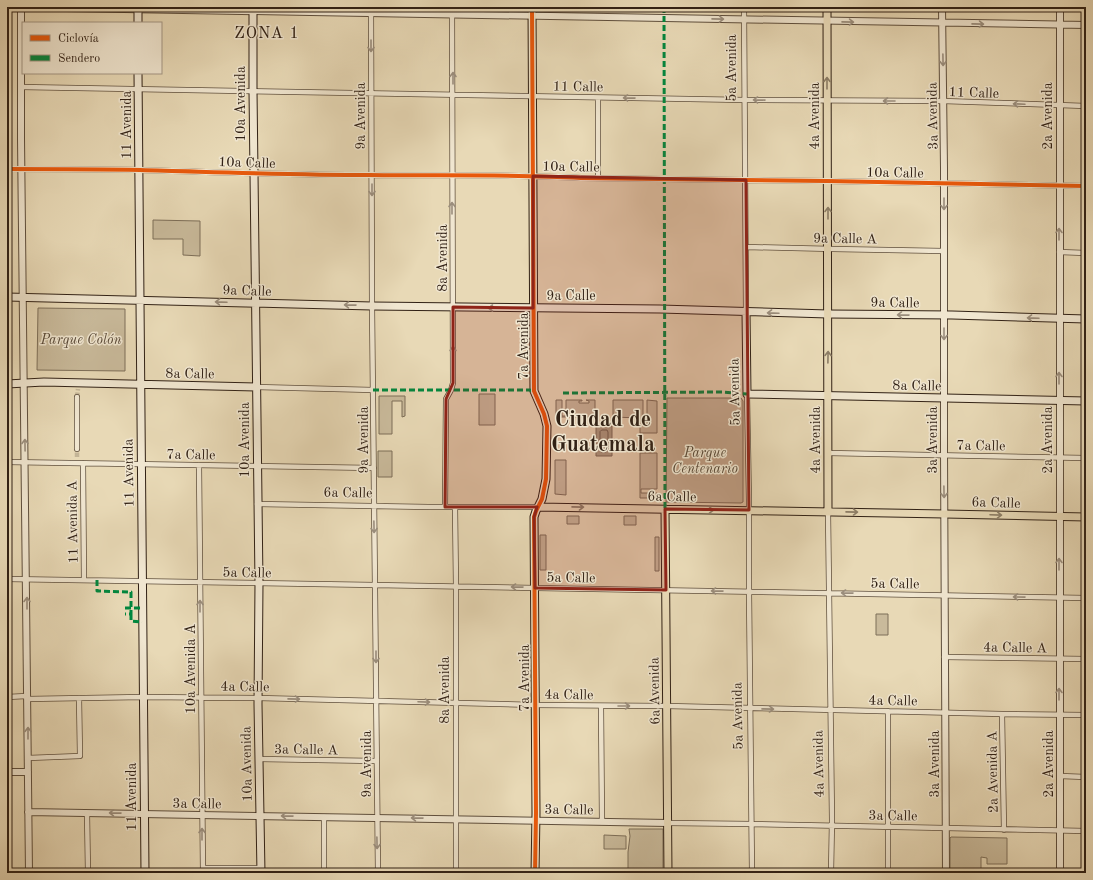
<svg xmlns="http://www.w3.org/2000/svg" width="1093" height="880" viewBox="0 0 1093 880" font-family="'Old Standard TT',serif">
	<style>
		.green { fill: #c9ba9b; stroke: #7d6e58 }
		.water { fill: #aa9a7f; stroke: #7a6a55 }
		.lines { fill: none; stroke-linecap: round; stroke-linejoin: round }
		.shore { stroke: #6e5e4a; stroke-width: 1 }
		.minor-tunnel { stroke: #c3b496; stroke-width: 4.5; stroke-dasharray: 4.5 2; stroke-linecap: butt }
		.minor-casing { stroke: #5f4f3d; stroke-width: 6 }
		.tertiary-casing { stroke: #5f4f3d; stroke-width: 8 }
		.secondary-casing { stroke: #312115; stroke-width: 9 }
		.primary-casing { stroke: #312115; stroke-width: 9 }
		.minor { stroke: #f0e6d0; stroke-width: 4.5 }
		.tertiary { stroke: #f0e6d0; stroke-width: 6 }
		.secondary { stroke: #f0e6d0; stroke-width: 7 }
		.primary { stroke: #e8d9b6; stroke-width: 7 }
		.quiet { stroke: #00873e; stroke-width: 3; stroke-dasharray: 6 3; stroke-linecap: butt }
		.cycleway-casing { stroke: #f0e6d0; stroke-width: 6 }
		.cycleway { stroke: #e8590c; stroke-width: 4 }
		.oneway { stroke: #9a8d7c }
		.oneway2 { stroke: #8c7d66 }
		.marked { fill: #8f2418; fill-opacity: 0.2; stroke: #8f2418; stroke-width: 3; stroke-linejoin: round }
		.labels { text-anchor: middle; stroke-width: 3; stroke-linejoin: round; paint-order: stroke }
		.street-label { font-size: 14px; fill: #312115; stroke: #f0e6d0 }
		.park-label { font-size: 14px; font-style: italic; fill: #574736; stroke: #f0e6d0 }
		.quarter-label { font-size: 16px; letter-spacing: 1px; fill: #312115; stroke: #f0e6d0 }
		.town-label { font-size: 22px; font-weight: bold; fill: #312115; stroke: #f0e6d0 }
	</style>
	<rect width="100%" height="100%" fill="#e8d9b6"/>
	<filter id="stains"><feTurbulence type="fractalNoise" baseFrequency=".005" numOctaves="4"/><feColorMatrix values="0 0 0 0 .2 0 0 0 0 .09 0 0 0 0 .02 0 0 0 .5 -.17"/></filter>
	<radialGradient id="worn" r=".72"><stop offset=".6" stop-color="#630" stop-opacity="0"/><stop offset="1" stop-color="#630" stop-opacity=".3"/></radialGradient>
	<path class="green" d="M153,220L200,221V256L183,255V239H153Z
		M38,308L125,309V371L37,370Z
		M479,394H495V425H479Z
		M379,396H405V416L402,417V401H392V434H379Z
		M667,398H741L743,401V502L741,503L666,502Z
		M556,400H562V416H566V400H582V401H579V403H589V401L586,400H595V417H556Z
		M613,400H643V425H647V400L657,401V433H640V418L613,417Z
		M378,451H392V477H378Z
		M640,453H657V489H641V493H657V498H640Z
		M555,460H566V495L555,494Z
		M567,516H579V524H567Z
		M624,516H636V525H624Z
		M540,535H546V570H540Z
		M655,537H659V571H655Z
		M876,614H888V635H876Z
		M629,829H663V873H628V852L630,836Z
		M604,835L626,836V849H604Z
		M951,837L1007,838V864H987V858L981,857V873H950V838Z"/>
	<path class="water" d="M596,426H612V456H596Z"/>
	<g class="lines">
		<path class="shore" d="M602,430H607L608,432V450L606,452H601L600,450V432Z"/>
		<path class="minor-tunnel" d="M77,397L78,389
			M77,457V449"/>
		<g class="minor-casing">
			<path id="minor" d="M371,7L372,306L378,873
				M744,7L746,312
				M21,87L745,100L943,101L1086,106
				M598,98V178
				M7,169C51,169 96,169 140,170C217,172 293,175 370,175C440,176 511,174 581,178L827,181L1086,186
				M746,247L833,249L944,251
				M1059,252L1086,253
				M256,387L373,390
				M747,394L749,500V592L752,873
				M77,449V397
				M828,453L1086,458
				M7,462L374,468
				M83,463L84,580
				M199,465L203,873
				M257,504L429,507H539
				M445,507L446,399L451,390L453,383L452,7
				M455,507L456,586V873
				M828,512L832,820L831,873
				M7,579L375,585L1086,598
				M944,657L1086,659
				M7,697L27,696
				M27,699L143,697L258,698L535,705L667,706L1002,714L1086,715
				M601,706L602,822
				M888,711V873
				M1002,714L1004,830
				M28,758L80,756L79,698
				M259,759L376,761
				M1060,776L1086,777
				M87,813L88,873
				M324,817V869
				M668,823L752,824L1086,831
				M203,868H260"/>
		</g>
		<g class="tertiary-casing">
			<path id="tertiary" d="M7,7L1086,25
				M21,7V139L29,873
				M942,7L944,168V452L946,873
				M7,772H28
				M28,812L668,823
				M1060,873V7"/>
		</g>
		<g class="secondary-casing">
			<path id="secondary" d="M138,7V23
				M253,7V91L259,583L258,704L261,873
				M138,73L145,873
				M7,297L372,306L660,309L828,314L952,315L1086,319
				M746,312L747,394L1086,401
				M7,384L44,382L256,387"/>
		</g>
		<g class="primary-casing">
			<path id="primary" d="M532,7L534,391L544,414L547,426L546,479L542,499L536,511L534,517L536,813L535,873
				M827,7L828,512
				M539,507L945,514L1086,517
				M665,509L668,873"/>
		</g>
		<use href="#minor" class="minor"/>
		<use href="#tertiary" class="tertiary"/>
		<use href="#secondary" class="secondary"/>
		<use href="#primary" class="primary"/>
		<path class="quiet" d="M664,7L665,509
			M373,390H530L534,393
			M563,393L722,392L747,394
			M97,580V591L131,592V614H125
			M125,608H142
			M131,614V621L142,622"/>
		<g class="cycleway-casing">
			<path id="cycleway" d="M532,7L534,391L544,414L547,426L546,479L542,499L536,511L534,517L536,813L535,873
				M7,169C51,169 96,169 140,170C217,172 293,175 370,175C440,176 511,174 581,178L827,181L1086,186"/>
		</g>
		<use href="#cycleway" class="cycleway"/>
	</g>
	<defs><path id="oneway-shaft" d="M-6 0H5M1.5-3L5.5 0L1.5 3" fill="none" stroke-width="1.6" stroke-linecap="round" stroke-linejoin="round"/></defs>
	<g class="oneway">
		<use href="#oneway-shaft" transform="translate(718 19) rotate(1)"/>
		<use href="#oneway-shaft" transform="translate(848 22) rotate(1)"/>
		<use href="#oneway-shaft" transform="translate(978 24) rotate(1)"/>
		<use href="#oneway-shaft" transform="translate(371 46) rotate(90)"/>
		<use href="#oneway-shaft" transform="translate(943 60) rotate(89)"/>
		<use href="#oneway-shaft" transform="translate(453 78) rotate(-90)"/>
		<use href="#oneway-shaft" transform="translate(629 98) rotate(-179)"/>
		<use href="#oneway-shaft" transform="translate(759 100) rotate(-179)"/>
		<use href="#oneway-shaft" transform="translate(889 101) rotate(-180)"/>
		<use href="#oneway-shaft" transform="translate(1019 104) rotate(-178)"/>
		<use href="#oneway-shaft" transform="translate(372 190) rotate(90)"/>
		<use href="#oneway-shaft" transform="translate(944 204) rotate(90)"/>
		<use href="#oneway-shaft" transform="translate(452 208) rotate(-90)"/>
		<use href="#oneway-shaft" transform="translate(1059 234) rotate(-90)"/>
		<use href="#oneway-shaft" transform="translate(221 302) rotate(-178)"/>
		<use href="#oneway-shaft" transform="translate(350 305) rotate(-179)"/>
		<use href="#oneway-shaft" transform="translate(494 308) rotate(-180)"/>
		<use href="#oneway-shaft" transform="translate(773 313) rotate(-178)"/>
		<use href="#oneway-shaft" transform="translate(903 315) rotate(-179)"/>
		<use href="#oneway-shaft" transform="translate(1033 318) rotate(-178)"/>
		<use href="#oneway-shaft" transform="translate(944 334) rotate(90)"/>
		<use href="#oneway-shaft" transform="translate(453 352) rotate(-90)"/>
		<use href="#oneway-shaft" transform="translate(1059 378) rotate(-90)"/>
		<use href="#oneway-shaft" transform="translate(25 445) rotate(-91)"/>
		<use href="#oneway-shaft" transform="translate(944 492) rotate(89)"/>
		<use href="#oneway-shaft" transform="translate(374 527) rotate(89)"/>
		<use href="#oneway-shaft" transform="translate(1059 564) rotate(-90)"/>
		<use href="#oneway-shaft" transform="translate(517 587) rotate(-179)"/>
		<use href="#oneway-shaft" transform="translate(717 591) rotate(-179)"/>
		<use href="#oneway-shaft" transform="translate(847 593) rotate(-179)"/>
		<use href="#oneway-shaft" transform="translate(1019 597) rotate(-179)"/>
		<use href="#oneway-shaft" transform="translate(27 603) rotate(-90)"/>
		<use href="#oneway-shaft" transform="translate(200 606) rotate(-90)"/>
		<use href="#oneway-shaft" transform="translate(376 657) rotate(90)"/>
		<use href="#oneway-shaft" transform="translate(1059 694) rotate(-90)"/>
		<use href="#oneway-shaft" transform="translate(294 699) rotate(1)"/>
		<use href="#oneway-shaft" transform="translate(424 702) rotate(2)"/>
		<use href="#oneway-shaft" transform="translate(624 706)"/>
		<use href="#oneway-shaft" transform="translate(768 709) rotate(1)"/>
		<use href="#oneway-shaft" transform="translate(28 733) rotate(-90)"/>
		<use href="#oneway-shaft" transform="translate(115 813) rotate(-179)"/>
		<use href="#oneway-shaft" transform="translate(287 816) rotate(-179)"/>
		<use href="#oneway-shaft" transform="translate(417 818) rotate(-179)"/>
		<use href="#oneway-shaft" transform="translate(202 834) rotate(-90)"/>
		<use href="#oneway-shaft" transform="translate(377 843) rotate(89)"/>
	</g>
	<g class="oneway2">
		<use href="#oneway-shaft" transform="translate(827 83) rotate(-90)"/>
		<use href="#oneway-shaft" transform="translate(828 213) rotate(-90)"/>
		<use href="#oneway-shaft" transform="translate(828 357) rotate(-89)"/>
		<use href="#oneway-shaft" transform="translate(578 507) rotate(1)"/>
		<use href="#oneway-shaft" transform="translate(708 510) rotate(1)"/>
		<use href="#oneway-shaft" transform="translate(852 512) rotate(1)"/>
		<use href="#oneway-shaft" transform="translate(996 515) rotate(2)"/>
	</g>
	<path class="marked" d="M533,176L746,180L749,510L665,509L666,590L535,588L534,517L537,507H445L446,399L453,383V307L533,308Z"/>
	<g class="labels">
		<g class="street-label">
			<text transform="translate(731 68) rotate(-90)" y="5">5a Avenida</text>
			<text transform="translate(578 86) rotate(1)" y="5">11 Calle</text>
			<text transform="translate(974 92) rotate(2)" y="5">11 Calle</text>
			<text transform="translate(240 104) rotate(-90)" y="5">10a Avenida</text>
			<text transform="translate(360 116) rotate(-90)" y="5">9a Avenida</text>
			<text transform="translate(814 116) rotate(-90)" y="5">4a Avenida</text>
			<text transform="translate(932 116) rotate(-91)" y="5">3a Avenida</text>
			<text transform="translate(1047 116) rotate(-90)" y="5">2a Avenida</text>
			<text transform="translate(126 125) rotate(-90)" y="5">11 Avenida</text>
			<text transform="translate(247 162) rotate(2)" y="5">10a Calle</text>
			<text transform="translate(571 166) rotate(1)" y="5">10a Calle</text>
			<text transform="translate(895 172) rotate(1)" y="5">10a Calle</text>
			<text transform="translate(845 238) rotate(1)" y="5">9a Calle A</text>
			<text transform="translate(442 258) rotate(-90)" y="5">8a Avenida</text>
			<text transform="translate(247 290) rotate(2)" y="5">9a Calle</text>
			<text x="571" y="300">9a Calle</text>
			<text transform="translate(895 302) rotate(1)" y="5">9a Calle</text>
			<text transform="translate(523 346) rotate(-90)" y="5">7a Avenida</text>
			<text transform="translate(190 373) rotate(1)" y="5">8a Calle</text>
			<text transform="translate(917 385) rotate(1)" y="5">8a Calle</text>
			<text transform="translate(734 392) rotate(-91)" y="5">5a Avenida</text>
			<text transform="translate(244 440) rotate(-90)" y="5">10a Avenida</text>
			<text transform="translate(363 440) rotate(-90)" y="5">9a Avenida</text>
			<text transform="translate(815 440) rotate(-90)" y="5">4a Avenida</text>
			<text transform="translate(932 440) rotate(-90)" y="5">3a Avenida</text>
			<text transform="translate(1047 440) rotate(-90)" y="5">2a Avenida</text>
			<text transform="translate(981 445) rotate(1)" y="5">7a Calle</text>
			<text transform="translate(191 454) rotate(1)" y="5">7a Calle</text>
			<text transform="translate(128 473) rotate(-91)" y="5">11 Avenida</text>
			<text transform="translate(348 492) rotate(1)" y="5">6a Calle</text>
			<text transform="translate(672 496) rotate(1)" y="5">6a Calle</text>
			<text transform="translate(996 502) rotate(2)" y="5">6a Calle</text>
			<text transform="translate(72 522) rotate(-91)" y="5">11 Avenida A</text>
			<text transform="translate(247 572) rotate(1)" y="5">5a Calle</text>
			<text transform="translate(571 577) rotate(1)" y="5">5a Calle</text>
			<text transform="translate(895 583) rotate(1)" y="5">5a Calle</text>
			<text transform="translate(1015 647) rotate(1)" y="5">4a Calle A</text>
			<text transform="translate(190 669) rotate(-90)" y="5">10a Avenida A</text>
			<text transform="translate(524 678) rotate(-90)" y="5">7a Avenida</text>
			<text transform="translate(245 686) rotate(1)" y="5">4a Calle</text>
			<text transform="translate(444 690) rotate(-90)" y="5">8a Avenida</text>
			<text transform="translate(654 691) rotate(-91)" y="5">6a Avenida</text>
			<text transform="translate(569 694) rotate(1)" y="5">4a Calle</text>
			<text transform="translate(893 700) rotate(1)" y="5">4a Calle</text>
			<text transform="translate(737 716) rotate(-91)" y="5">5a Avenida</text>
			<text transform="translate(306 749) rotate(1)" y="5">3a Calle A</text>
			<text transform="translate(246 764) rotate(-91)" y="5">10a Avenida</text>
			<text transform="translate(366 764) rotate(-90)" y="5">9a Avenida</text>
			<text transform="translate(818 764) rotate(-91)" y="5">4a Avenida</text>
			<text transform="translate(934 764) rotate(-90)" y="5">3a Avenida</text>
			<text transform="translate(1048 764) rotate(-90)" y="5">2a Avenida</text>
			<text transform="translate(992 772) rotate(-91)" y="5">2a Avenida A</text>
			<text transform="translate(131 797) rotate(-90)" y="5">11 Avenida</text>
			<text transform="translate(197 803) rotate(1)" y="5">3a Calle</text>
			<text transform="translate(569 809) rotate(1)" y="5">3a Calle</text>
			<text transform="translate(893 815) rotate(1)" y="5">3a Calle</text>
		</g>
		<g class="park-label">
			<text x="81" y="344">Parque Colón</text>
			<text x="705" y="457">Parque<tspan x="705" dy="16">Centenario</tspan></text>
		</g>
		<g class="quarter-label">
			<text x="267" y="38">ZONA 1</text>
		</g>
		<g class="town-label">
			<text x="603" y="426">Ciudad de<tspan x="603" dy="25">Guatemala</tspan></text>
		</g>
	</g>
	<rect width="1093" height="880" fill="none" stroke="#e8d9b6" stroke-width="24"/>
	<rect x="8" y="8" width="1077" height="864" fill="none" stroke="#312115" stroke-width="2"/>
	<rect x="12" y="12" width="1069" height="856" fill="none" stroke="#312115"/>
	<rect x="22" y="22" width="140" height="52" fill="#f0e6d0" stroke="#a49785"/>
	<rect x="30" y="35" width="20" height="6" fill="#e8590c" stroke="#a49785"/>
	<text x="58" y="42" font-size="12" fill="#312115">Ciclovía</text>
	<rect x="30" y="55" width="20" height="6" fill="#00873e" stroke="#a49785"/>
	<text x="58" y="62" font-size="12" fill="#312115">Sendero</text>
	<rect width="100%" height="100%" filter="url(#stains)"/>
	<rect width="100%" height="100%" fill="url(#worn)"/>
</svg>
